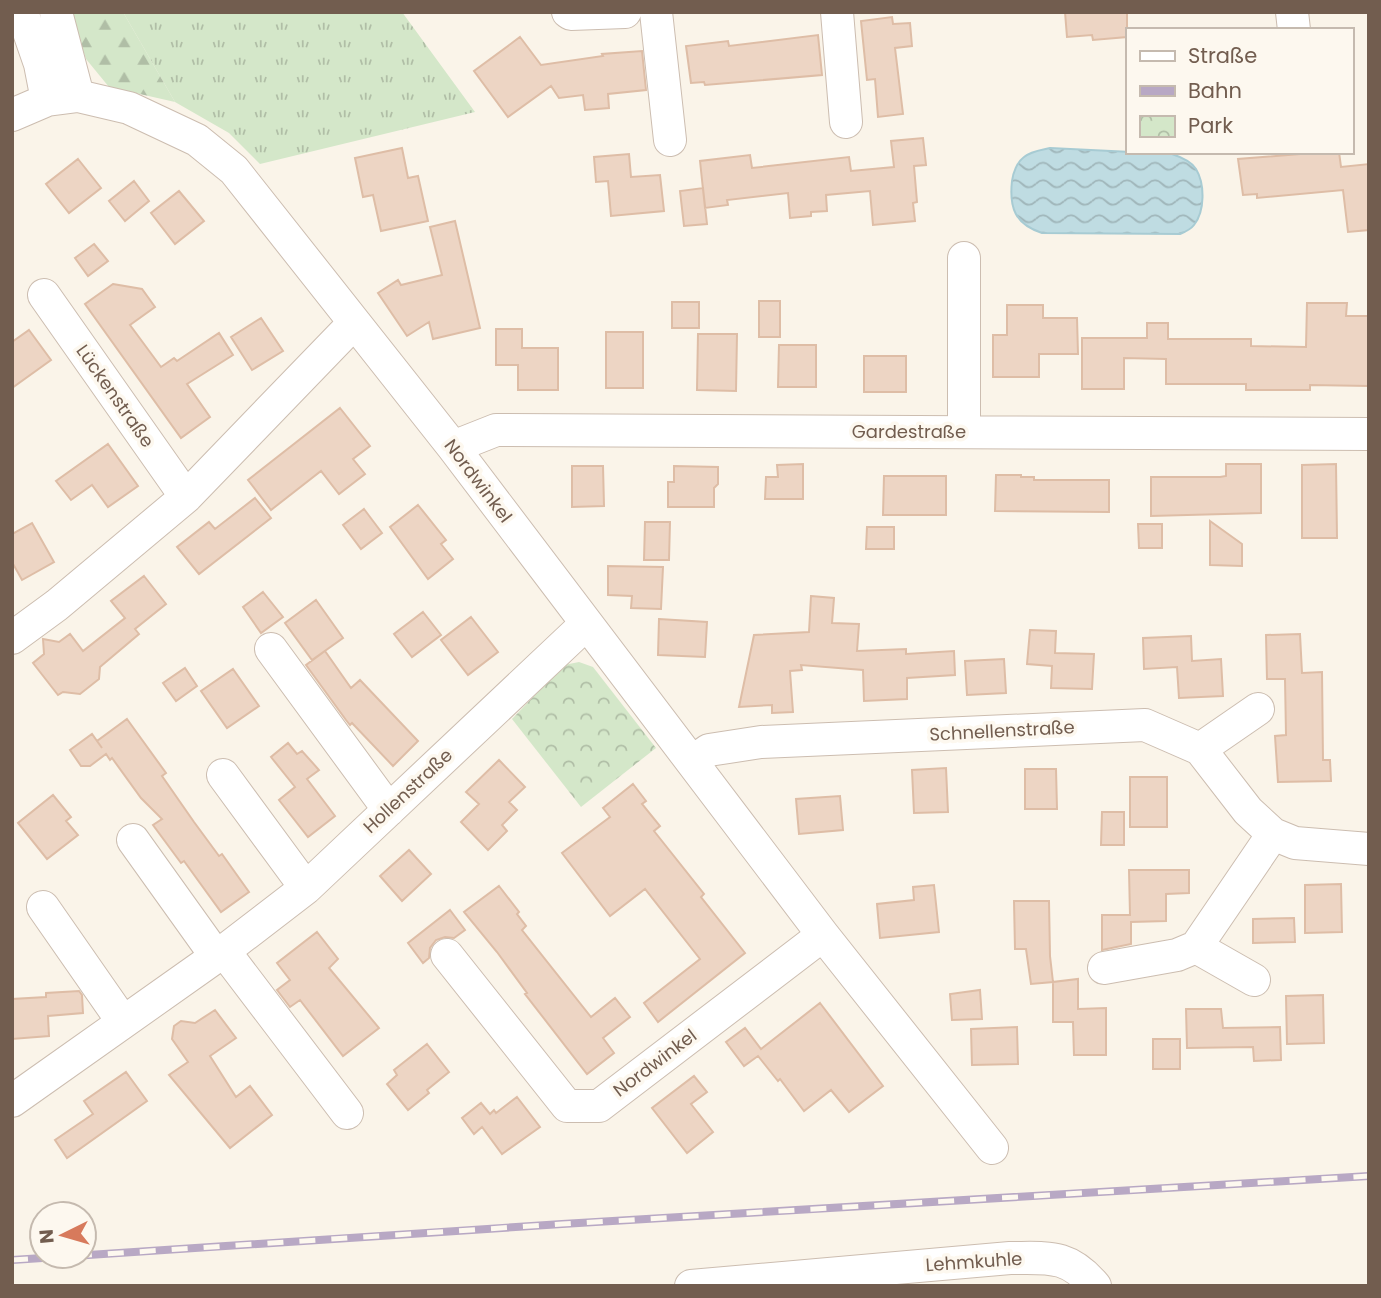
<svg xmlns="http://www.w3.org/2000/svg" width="1381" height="1298" viewBox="0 0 1381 1298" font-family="Poppins,sans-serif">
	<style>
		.grass { fill: url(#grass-tufts) }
		.forest { fill: url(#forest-firs) }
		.park { fill: url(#park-crowns) }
		.water { fill: url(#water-waves); stroke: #a7cbd3; stroke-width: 2 }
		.building { fill: #edd5c4; stroke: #debda6; stroke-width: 2 }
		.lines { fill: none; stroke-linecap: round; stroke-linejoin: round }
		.minor-casing { stroke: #ccbdb0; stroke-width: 34 }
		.minor { stroke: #fff; stroke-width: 32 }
		.rail-casing { stroke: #b8a8c4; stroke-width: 8 }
		.rail { stroke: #fdf8ef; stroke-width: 5; stroke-dasharray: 16; stroke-linecap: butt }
		.labels { text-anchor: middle; stroke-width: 7; stroke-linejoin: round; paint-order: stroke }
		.street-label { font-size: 18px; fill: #725d4f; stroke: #fdf8ef }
	</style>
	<defs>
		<pattern id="grass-tufts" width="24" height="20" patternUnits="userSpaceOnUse" patternTransform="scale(1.75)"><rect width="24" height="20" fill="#d4e7c9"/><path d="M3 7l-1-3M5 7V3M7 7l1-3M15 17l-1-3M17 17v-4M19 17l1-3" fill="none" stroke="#b0bea6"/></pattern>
		<pattern id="forest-firs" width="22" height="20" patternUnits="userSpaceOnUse" patternTransform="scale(1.75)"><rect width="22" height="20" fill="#d4e7c9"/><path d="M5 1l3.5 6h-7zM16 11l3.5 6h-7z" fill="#b0bea6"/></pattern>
		<pattern id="park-crowns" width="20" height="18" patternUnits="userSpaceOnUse" patternTransform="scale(1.75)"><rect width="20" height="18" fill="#d4e7c9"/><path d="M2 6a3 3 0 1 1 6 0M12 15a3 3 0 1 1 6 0" fill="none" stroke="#b0bea6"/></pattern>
		<pattern id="water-waves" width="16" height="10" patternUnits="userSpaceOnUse" patternTransform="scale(1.75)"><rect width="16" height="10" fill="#bfdce2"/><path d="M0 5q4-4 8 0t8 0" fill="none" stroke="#a0b6ba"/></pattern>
	</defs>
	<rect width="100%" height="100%" fill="#faf4e9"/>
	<path class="grass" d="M123,12H402L475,112L260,164L229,133L175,102Z"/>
	<path class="forest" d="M70,12H123L175,102L109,87L86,59Z"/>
	<path class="park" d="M579,662L593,667L656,748L581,807L512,719L564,665Z"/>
	<path class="water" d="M1050,148L1172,154C1181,157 1191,161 1196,169C1205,184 1205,211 1194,225C1191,229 1185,232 1180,234L1042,233C1015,224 1009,208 1012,181C1013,173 1017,162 1024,157C1031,151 1042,150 1050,148Z"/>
	<path class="building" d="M1065,12H1127V37L1093,40L1092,35L1067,37Z
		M892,17L893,24L910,23L912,46L895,48L903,114L878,117L875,79L867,80L861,21Z
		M818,35L822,75L705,85L704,82L691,83L686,46L728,41L729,46Z
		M520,37L541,65L603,56L602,54L642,51L646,90L608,94L609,108L585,110L583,95L559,98L551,86L508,117L474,71Z
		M923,138L926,165L914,166L917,202L913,203L915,221L873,225L870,191L826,195L827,211L811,212V216L790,218L788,193L727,200L728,205L705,208L700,161L750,155L752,168L849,157L851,171L894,167L891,141Z
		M402,148L408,178L418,176L428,221L381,231L373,195L363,197L355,158Z
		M1325,152H1339L1341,167L1369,164V230L1348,232L1343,190L1257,198V194L1243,195L1238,159Z
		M629,154L631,177L660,175L664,211L611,216L608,181L596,182L594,157Z
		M78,159L101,188L69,213L46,184Z
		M134,181L149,201L125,221L109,201Z
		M703,188L707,224L684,226L680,191Z
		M179,191L204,221L175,244L151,213Z
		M455,221L480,328L433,339L429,322L407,336L378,293L398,280L401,285L442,275L430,227Z
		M94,244L108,261L88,276L75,258Z
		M113,284L142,289L155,307L130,325L161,367L174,358L177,361L219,333L233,355L187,384L210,417L181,438L85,304Z
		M759,301H780V337H759Z
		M672,302H699V328H672Z
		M1307,303H1347L1346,316H1369V386L1310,385V390H1246V384H1166V359L1124,358V389H1082V338H1147V323H1168V339H1251V346L1306,347Z
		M1007,305H1043V318H1077L1078,354H1039V377H993V335H1007Z
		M261,318L283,351L252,370L231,337Z
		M496,329H522V348H558V390H518V365H496Z
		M29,330L51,360L12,388V342Z
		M606,332H643V388H606Z
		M698,334H737L736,391L697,390Z
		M779,345H816V387H778Z
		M864,356H906V392H864Z
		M340,408L370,446L353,459L365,474L339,494L321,471L271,510L248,480Z
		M108,444L138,486L108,507L92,485L71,500L56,481Z
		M803,464V499H765L766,477H778L777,465Z
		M1226,464H1261V513L1151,516V477H1220L1226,476Z
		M1336,464L1337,538H1302V465Z
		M572,466H603L604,506L572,507Z
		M674,466L718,467V484L714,488V507H668V482H674Z
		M996,475H1021V477H1034V480H1109V512L995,511Z
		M884,476H946V515H883Z
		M255,498L271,518L199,574L177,547L209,522L215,529Z
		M418,505L446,540L441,544L453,559L428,579L390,527Z
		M364,509L382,533L361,549L343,525Z
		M1210,521L1242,544V566L1210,565Z
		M645,522H670L669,560H644Z
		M32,523L54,562L22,580L12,562V534Z
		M1138,524H1162V548H1139Z
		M867,527H894V549H866Z
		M608,566L663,567L661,609L631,608L632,596L608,595Z
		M144,576L166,604L135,629L139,634L100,667L99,679L80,694L63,692L58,695L33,663L44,654L43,639L59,642L70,634L83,651L125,618L111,601Z
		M263,592L283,617L261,633L243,607Z
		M811,596L834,598L832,623L859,624L857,651L906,649V654L954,651L955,675L907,678V699L864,701L863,670L801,665L802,670L790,671L793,712L772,713V705L739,707L754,635L809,632Z
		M316,600L343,638L312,660L285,623Z
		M423,612L441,635L412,657L394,634Z
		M471,617L498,652L468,675L441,640Z
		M659,619L707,622L705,657L658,655Z
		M1030,630L1056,631L1055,653L1094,654L1092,689L1051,688L1052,666L1027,664Z
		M1300,634L1302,673L1322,672L1323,760H1330L1331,781L1278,782L1275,736L1286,735L1285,679H1267L1266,635Z
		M1191,636L1192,661L1221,659L1223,696L1179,698L1177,667L1144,669L1143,638Z
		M325,651L351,688L360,680L418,741L393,766L352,723L350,725L346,720L306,665Z
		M1004,659L1006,693L967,695L965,661Z
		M185,668L197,686L176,701L163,683Z
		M233,669L259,706L227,728L201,691Z
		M127,719L166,773L162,776L194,822L219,856L222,854L249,892L221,912L184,861L181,863L153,825L162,819L141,798L112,758L110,760L106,754L90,766H81L70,750L92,734L102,748L97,741Z
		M288,743L297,754L302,751L319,770L307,779L335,816L308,837L279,800L295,787L271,757Z
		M499,760L525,787L509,802L517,810L502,825L507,831L488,850L461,822L479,804L466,792Z
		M946,768L948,812L914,813L912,770Z
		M1025,769H1056L1057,809H1025Z
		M1130,777H1167V827H1130Z
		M633,784L646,801L642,804L660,826L654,831L704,894L701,897L745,953L658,1022L644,1003L700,959L645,889L610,916L562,853L610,817L603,808Z
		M53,795L71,817L66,821L78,835L47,859L18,823Z
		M840,796L843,830L799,834L796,799Z
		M1102,812H1124V845H1101Z
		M409,850L431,874L402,901L380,876Z
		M1129,870H1189V893L1166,894V921L1131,922V944L1102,950V915H1130Z
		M1341,884L1342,932L1305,933V885Z
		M934,885L939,932L880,938L877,904L914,900L913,887Z
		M499,886L519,912L517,914L526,926L522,930L591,1017L615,998L630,1017L603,1038L614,1053L587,1074L525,994L527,993L497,952L464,912Z
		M1014,901H1049L1050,956L1053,982L1031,984L1026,949H1015Z
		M450,910L465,930L454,938L445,937L436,940L430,948L429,958L423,963L408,943Z
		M1294,918L1295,942L1253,943V919Z
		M317,932L338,959L329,968L379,1028L343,1056L300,1000L290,1007L277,990L290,980L277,963Z
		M1078,979V1009L1106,1008V1055H1074L1073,1022H1053V982Z
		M980,990L982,1019L952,1020L950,994Z
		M79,991L82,995L83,1013L48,1016L49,1036L12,1039V999L46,997V993Z
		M1323,995L1324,1043L1287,1044L1286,996Z
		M820,1003L883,1086L849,1112L831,1090L804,1111L780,1079L778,1081L758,1056L744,1066L726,1042L745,1028L761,1049Z
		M1186,1009H1221L1223,1028L1280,1027L1281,1060L1254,1061L1253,1047L1187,1048Z
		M215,1010L236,1038L210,1056L236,1097L250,1086L272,1115L230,1148L169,1075L188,1062L172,1039L174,1026L181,1021L195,1023Z
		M1017,1027L1018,1064L972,1065L971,1029Z
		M1153,1039H1180V1069H1153Z
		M427,1044L449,1072L427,1090L429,1093L408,1110L387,1084L397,1075L394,1070Z
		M126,1072L147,1101L67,1158L55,1140L93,1114L84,1101Z
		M694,1076L707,1092L691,1104L713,1132L687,1153L652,1108Z
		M517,1097L540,1127L502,1154L482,1127L474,1134L462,1118L481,1103L490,1114L494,1110L496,1113Z"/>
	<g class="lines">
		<g class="minor-casing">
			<path id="minor" d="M22,12L40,64L47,100
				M56,12L78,96
				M568,12L571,14L625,12
				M656,12L670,140
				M837,12L846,122
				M1292,12L1294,30
				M12,115L47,100L78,96L129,108L197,140L234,170L453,447L823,935L992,1148
				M44,295L186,497
				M964,432V258
				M453,447L496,430L1369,434
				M12,638L57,605L186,497L354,323
				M271,649L389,810
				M1200,749L1258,709
				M692,762L709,750L761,742L1145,725L1200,749L1248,811L1273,834L1295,843L1369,849
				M223,775L306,888
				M133,840L216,956
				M43,907L123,1022
				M1196,947L1254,980
				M224,951L347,1113
				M447,955L567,1106H599L823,935
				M1104,968L1177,955L1196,947L1273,834
				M12,1101L224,951L306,888L586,624
				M691,1286L1010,1258C1049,1258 1068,1254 1095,1286"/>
		</g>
		<use href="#minor" class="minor"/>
		<g class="rail-casing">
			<path id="rail" d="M12,1260L562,1224L1369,1176"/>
		</g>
		<use href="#rail" class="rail"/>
	</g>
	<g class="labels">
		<g class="street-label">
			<text transform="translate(115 396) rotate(55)" y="6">Lückenstraße</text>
			<text x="909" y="438">Gardestraße</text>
			<text transform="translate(478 481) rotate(53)" y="6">Nordwinkel</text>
			<text transform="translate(1002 731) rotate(-3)" y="6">Schnellenstraße</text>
			<text transform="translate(408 791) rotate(-43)" y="6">Hollenstraße</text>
			<text transform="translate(655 1063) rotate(-37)" y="6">Nordwinkel</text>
			<text transform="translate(974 1262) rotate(-4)" y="6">Lehmkuhle</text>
		</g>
	</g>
	<rect width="1381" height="1298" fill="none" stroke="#725d4f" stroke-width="28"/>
	<rect x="1126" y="28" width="228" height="126" fill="#fdf8ef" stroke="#c5baaf" stroke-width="2"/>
	<rect x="1140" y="51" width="35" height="10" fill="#ffffff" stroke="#c5baaf" stroke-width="2"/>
	<text x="1188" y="63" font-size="21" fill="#725d4f">Straße</text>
	<rect x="1140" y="86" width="35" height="10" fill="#b8a8c4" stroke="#c5baaf" stroke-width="2"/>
	<text x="1188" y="98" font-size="21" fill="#725d4f">Bahn</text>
	<rect x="1140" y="116" width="35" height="21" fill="url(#park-crowns)" stroke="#c5baaf" stroke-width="2"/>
	<text x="1188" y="133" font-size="21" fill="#725d4f">Park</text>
	<g transform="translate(63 1235) rotate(265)"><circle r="33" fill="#fdf8ef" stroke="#c5baaf" stroke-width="2"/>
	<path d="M0-5L12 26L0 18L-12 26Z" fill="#d77a5c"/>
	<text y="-10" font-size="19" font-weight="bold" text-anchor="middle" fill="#725d4f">N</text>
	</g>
</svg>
